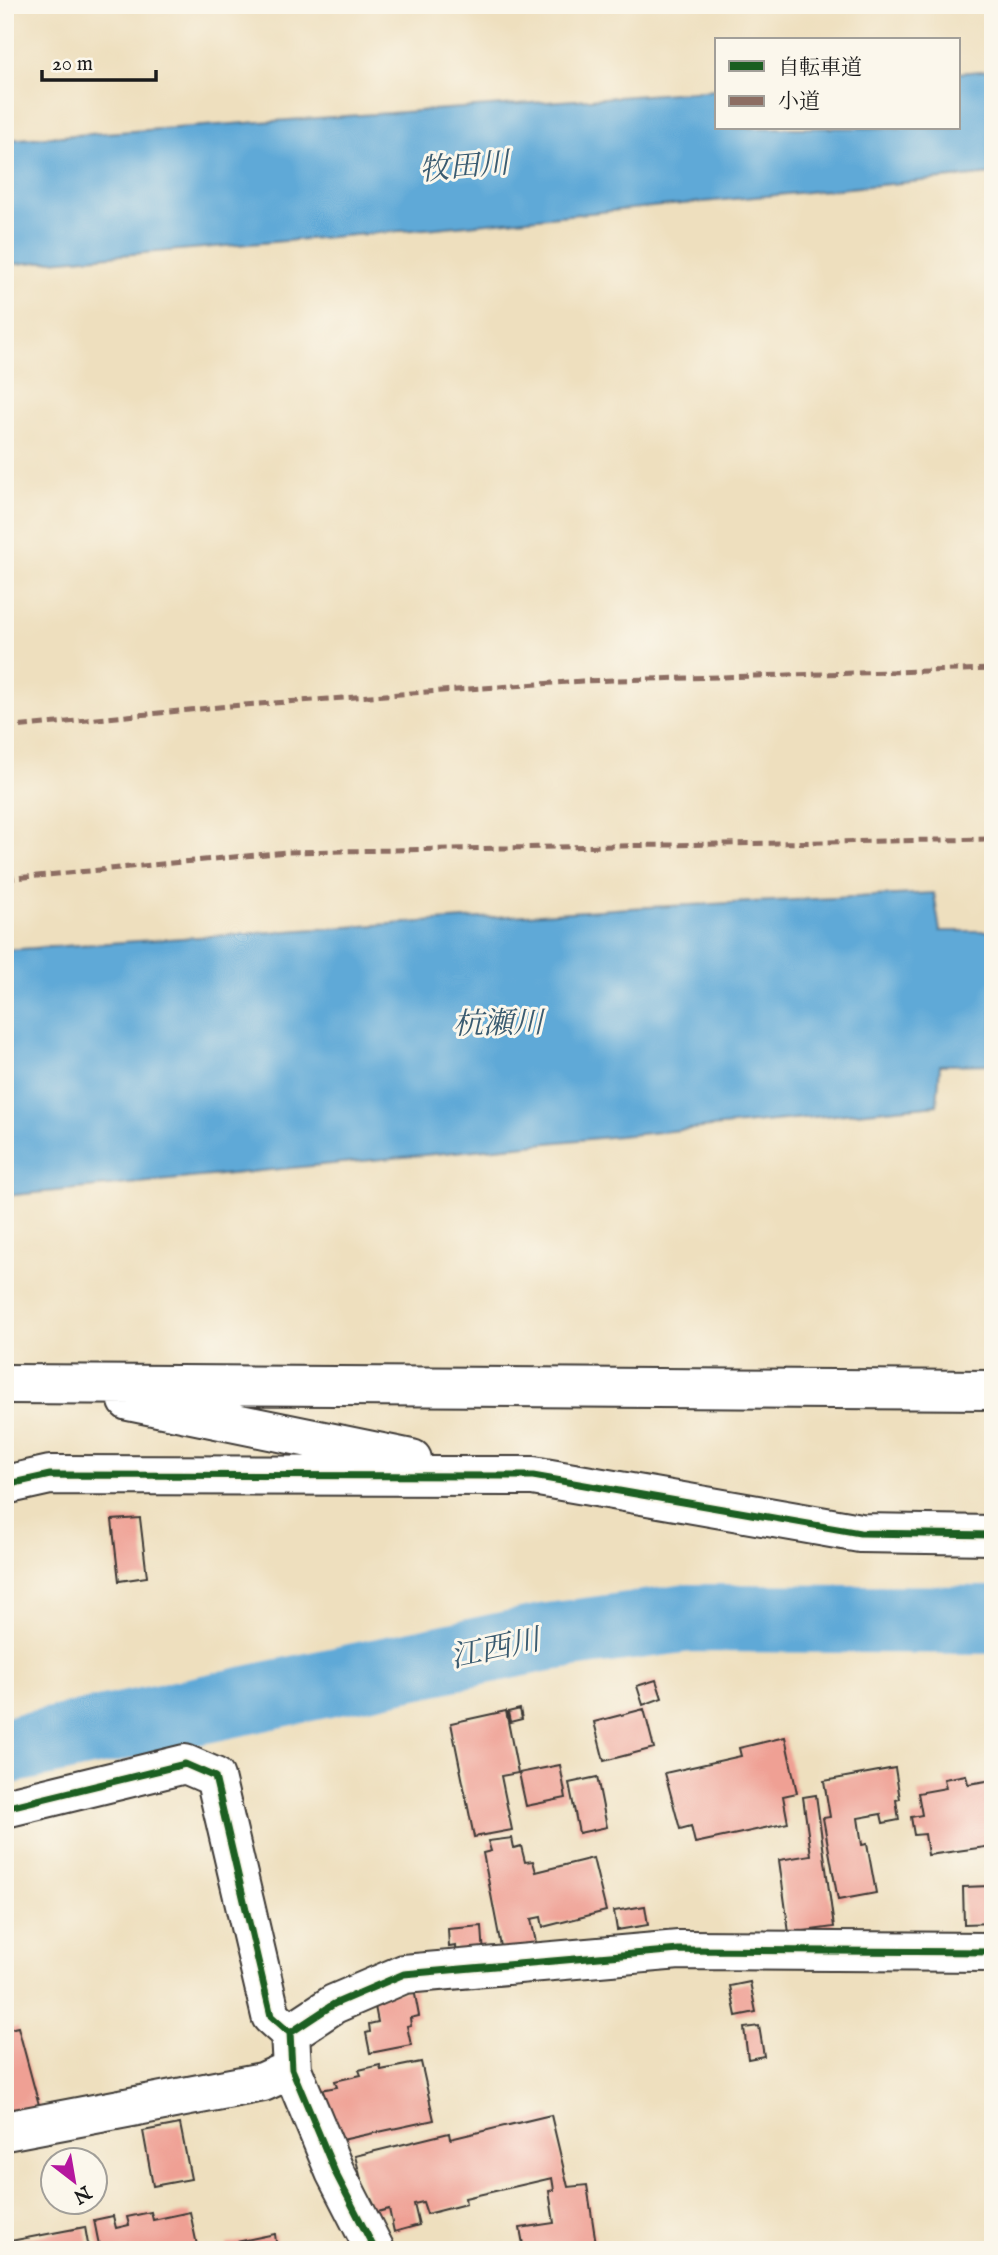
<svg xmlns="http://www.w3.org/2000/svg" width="998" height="2255" viewBox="0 0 998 2255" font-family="'IM FELL English','Noto Serif JP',serif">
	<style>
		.water { fill: #5fa9d7; stroke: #3e627a; stroke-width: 2 }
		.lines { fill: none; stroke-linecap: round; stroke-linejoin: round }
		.river { stroke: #5fa9d7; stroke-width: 68 }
		.building { fill: #efa094 }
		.minor-casing { stroke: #3c3934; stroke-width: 42 }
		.minor { stroke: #fff; stroke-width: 38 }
		.quiet { stroke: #8d6e63; stroke-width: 5; stroke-dasharray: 10 5; stroke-linecap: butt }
		.cycleway-casing { stroke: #fbf7ec; stroke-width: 11 }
		.cycleway { stroke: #1b5e20; stroke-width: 7 }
		.labels { text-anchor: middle; stroke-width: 6; stroke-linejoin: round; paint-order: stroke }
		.water-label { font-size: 30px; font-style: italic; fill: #3a5b70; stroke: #fbf7ec }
	</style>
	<rect width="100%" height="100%" fill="#fbf7ec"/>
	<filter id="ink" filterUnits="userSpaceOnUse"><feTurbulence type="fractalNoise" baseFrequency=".0143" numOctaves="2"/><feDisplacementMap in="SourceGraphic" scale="14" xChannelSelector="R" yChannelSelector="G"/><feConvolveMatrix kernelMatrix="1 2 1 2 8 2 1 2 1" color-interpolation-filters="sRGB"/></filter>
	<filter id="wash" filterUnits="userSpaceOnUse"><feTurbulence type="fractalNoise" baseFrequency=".00686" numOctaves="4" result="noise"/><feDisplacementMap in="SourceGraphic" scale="28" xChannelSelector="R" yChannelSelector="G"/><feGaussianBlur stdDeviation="1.57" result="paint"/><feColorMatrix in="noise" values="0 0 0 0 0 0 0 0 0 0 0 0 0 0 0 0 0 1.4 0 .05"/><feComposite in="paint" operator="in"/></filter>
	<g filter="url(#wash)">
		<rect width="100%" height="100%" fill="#eedfbe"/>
		<path class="water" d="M993,70V174L436,228L5,265V140L716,90V128H958V73Z
			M934,893L940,931H993V1064L940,1065L937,1105L5,1196V950L629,908Z"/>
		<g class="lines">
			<path class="river" d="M5,1751L542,1638L689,1618L993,1620"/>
		</g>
		<g id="blocks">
			<path class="building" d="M140,1518L147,1577L119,1581L112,1520Z
				M656,1680L662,1698L643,1705L637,1686Z
				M520,1709L522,1719L510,1722L508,1712Z
				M644,1709L654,1748L604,1761L594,1722Z
				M506,1711L518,1773L501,1776L512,1830L474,1837L451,1723Z
				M785,1737L797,1793L783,1796L788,1823L695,1843L691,1826L680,1829L665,1773L741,1756L739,1748Z
				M560,1765L566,1798L526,1806L519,1773Z
				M895,1768L900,1799L896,1800L899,1820L883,1823L881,1814L858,1818L862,1845L867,1844L876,1893L838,1900L823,1818L830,1817L824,1781Z
				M966,1775L968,1784L993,1780V1846L928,1855L925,1834L914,1835L911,1817L922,1815L918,1793L946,1788L944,1779Z
				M597,1777L607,1827L579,1833L569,1783Z
				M816,1795L834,1927L789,1933L779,1860L811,1855L803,1797Z
				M512,1838L514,1848L521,1846L525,1862L533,1861L536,1872L593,1858L606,1911L543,1927L541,1917L531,1919L538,1952L503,1957L483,1853L491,1851L488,1841Z
				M990,1876H993V1923L964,1924L963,1887L990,1886Z
				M645,1906L648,1925L617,1930L614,1911Z
				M482,1926L484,1956L457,1958L456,1946L449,1947L448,1929Z
				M750,1982L756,2012L736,2016L730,1986Z
				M414,1989L419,2016L410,2018L411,2025L407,2026L411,2045L370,2053L366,2033L370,2032L369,2024L378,2022L373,1996Z
				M759,2026L764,2056L748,2059L744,2028Z
				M18,2027L42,2116L5,2126V2030Z
				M421,2062L434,2120L337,2141L315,2091L337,2087L335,2081L361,2075L359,2070L380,2065L381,2070Z
				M551,2115L568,2187L587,2185L597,2250H524L520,2228L554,2223L549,2191L554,2190L552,2178L465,2198L466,2204L427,2214L423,2202L414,2204L419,2225L394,2232L389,2209L370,2214L355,2156L449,2133L450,2139Z
				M180,2124L191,2179L153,2186L143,2131Z
				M151,2212L153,2220L190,2212L198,2250H100L94,2220L113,2216L116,2228L129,2225L127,2217Z
				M85,2227L89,2250H6L5,2242Z
				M275,2234L277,2250H228L227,2244Z"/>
		</g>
	</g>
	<g filter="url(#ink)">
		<use href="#blocks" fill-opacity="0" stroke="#3c3934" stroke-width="2"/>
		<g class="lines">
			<g class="minor-casing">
				<path id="minor" d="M5,1384L993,1390
					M128,1401L412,1459
					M5,1485L50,1475L533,1476L860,1533L993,1535
					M5,1808L185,1764L215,1777L271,2016L290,2033L292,2069L335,2172L375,2250
					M290,2033L334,2004L404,1974L679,1950L993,1952
					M5,2131L263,2082L292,2069"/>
			</g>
			<use href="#minor" class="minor"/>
			<path class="quiet" d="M5,728L230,706L582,681L993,669
				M5,879L287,852L993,839"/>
			<g class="cycleway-casing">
				<path id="cycleway" d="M5,1485L50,1475L533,1476L860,1533L993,1535
					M5,1808L185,1764L215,1777L271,2016L290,2033L292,2069L335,2172L375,2250
					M290,2033L334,2004L404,1974L679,1950L993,1952"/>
			</g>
			<use href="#cycleway" class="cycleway"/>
		</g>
	</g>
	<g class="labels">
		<g class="water-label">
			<text transform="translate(464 166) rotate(-5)" y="10">牧田川</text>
			<text transform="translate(498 1023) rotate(-1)" y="10">杭瀬川</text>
			<text transform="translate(495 1648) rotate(-12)" y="10">江西川</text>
		</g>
	</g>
	<rect width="998" height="2255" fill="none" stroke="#fbf7ec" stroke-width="28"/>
	<rect x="715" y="38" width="245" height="91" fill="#fbf7ec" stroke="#a29f99" stroke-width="2"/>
	<rect x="729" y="61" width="35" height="10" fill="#1b5e20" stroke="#a29f99" stroke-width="2"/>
	<text x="778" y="74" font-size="21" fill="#1c1c1c">自転車道</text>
	<rect x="729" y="96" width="35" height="10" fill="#8d6e63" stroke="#a29f99" stroke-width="2"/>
	<text x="778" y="108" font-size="21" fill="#1c1c1c">小道</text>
	<g transform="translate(74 2181) rotate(149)"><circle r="33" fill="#fbf7ec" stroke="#a29f99" stroke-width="2"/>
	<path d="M0-5L12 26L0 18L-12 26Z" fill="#b5179e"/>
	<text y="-10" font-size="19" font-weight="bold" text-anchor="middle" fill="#1c1c1c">N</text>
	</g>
	<path d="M42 70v10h114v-10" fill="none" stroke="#1c1c1c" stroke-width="3.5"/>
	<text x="52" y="70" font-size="21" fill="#1c1c1c" stroke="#fbf7ec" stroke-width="5" paint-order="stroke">20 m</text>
</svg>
